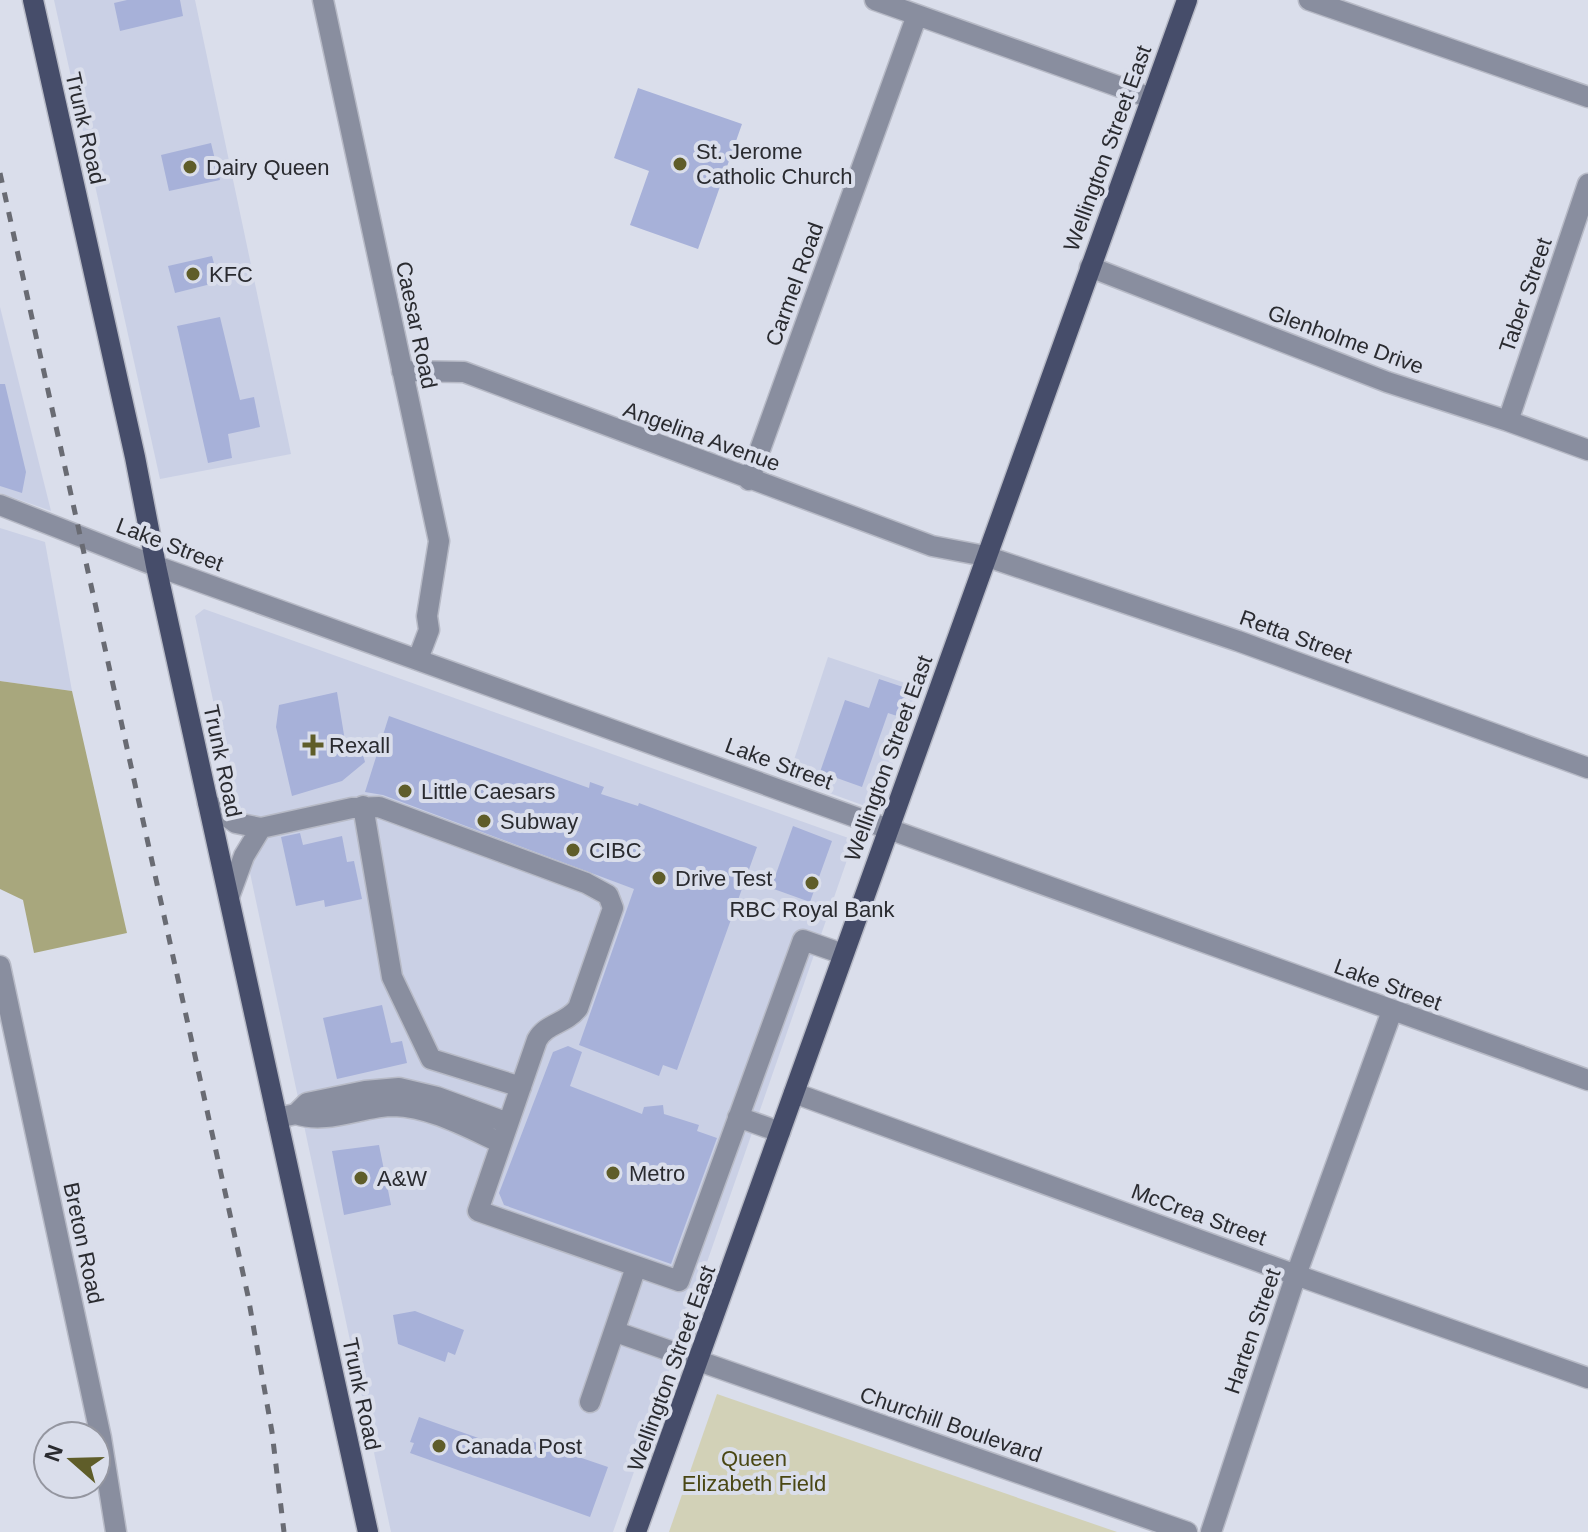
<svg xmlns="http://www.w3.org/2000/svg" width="1588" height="1532" viewBox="0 0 1588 1532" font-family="Arial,sans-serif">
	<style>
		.built { fill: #cad0e5 }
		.green { fill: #d2d1b7 }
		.forest { fill: #a8a77d }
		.building { fill: #a7b1d9 }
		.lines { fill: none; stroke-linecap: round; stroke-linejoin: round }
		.minor-casing { stroke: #b7bac6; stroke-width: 23 }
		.major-casing { stroke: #b7bac6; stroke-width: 23 }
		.minor { stroke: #898e9f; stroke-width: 20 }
		.major { stroke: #464d6a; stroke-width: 20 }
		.rail { stroke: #696b73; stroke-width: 5; stroke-dasharray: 10 10; stroke-linecap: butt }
		.poi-dot { fill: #5f5d29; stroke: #dadeeb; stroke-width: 3 }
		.labels { text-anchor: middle; stroke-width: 8; stroke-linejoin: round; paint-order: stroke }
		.street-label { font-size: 22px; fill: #2a2b30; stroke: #dadeeb }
		.poi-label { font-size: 22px; fill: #2a2b30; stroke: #dadeeb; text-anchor: start }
		.park-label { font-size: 22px; fill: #4a4714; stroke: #dadeeb }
	</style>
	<rect width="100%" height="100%" fill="#dadeeb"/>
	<path class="built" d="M54,0H195L291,454L160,479Z
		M0,307L51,511L0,493Z
		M0,528L45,542L72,691L0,681Z
		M204,609L854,840L613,1532H391L195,616Z
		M828,657L920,688L876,810L788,778Z"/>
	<path class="green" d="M717,1394L1117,1532H669Z"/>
	<path class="forest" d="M0,681L72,691L127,933L34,953L23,900L0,889Z"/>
	<path class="building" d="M127,0H180L183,16L120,31L114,3Z
		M638,88L742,124L698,249L630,225L649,171L614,158Z
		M211,143L220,180L169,191L161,155Z
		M212,256L219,282L175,293L168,266Z
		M220,317L240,400L254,397L260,427L228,434L232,458L208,463L177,326Z
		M0,384H5L26,472L22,493L0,486Z
		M879,679L909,689L900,717L888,713L862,787L820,772L845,700L869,708Z
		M337,692L346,747L360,744L365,762L342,781L292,796L276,727L279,705Z
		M389,716L589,788L590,782L604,787L601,794L638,806L639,803L757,847L677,1070L663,1065L659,1076L579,1045L634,889L383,795L365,792Z
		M793,826L832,841L810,902L771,888Z
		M300,833L303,845L342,836L347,862L354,861L362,899L325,907L324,900L296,906L281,837Z
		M382,1005L391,1043L402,1041L407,1063L337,1079L323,1018Z
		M568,1046L582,1052L570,1086L642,1114L644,1107L663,1105L664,1114L699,1125L697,1131L717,1138L671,1264L504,1205L499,1193L553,1052Z
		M379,1145L391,1205L344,1215L332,1151Z
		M415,1311L464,1330L455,1355L448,1352L445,1362L398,1344L393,1315Z
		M419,1417L515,1451L520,1437L608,1467L590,1517L410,1453L414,1443L410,1442Z"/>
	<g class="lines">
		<g class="minor-casing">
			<path id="minor" d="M323,0L439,541L427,616L429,630L418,659
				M875,0L1151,98
				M1309,0L1588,97
				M1090,267L1387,382L1508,421L1588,450
				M402,371L464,372L932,546L985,556L1238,641L1588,768
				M1508,421L1588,184
				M749,480L917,15
				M0,505L156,566L1588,1080
				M208,803L236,823L261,828L352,808L379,807L586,883L608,895L613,908L578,1008C566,1024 546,1023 537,1040L478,1211L679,1281L803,940L843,954
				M363,806L392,977L431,1059L521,1087
				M229,897L244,856L261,828
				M0,966L101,1438L116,1532
				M794,1093L1296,1275L1588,1378
				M296,1114C327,1125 362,1106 394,1106C431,1107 468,1128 501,1143
				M738,1117L780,1132
				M277,1118L296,1114L307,1103L365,1091L399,1088L437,1097L508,1123
				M616,1332L1187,1532
				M590,1402L636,1267
				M1211,1532L1296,1275L1392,1011"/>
		</g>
		<g class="major-casing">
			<path id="major" d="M33,0L135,457L156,566L368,1532
				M636,1532L1187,0"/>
		</g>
		<use href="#minor" class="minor"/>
		<use href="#major" class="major"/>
		<path class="rail" d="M0,173L248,1296L272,1432L284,1532"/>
	</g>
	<g class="poi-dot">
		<circle cx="680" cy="164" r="8"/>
		<circle cx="190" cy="167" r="8"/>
		<circle cx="193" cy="274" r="8"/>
		<path d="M309 733h8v8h8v8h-8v8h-8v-8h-8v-8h8z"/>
		<circle cx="405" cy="791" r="8"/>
		<circle cx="484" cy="821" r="8"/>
		<circle cx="573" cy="850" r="8"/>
		<circle cx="659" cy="878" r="8"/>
		<circle cx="812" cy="883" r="8"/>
		<circle cx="613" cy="1173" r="8"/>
		<circle cx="361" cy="1178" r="8"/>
		<circle cx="439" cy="1446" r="8"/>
	</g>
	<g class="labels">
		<g class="street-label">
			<text transform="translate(86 128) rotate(77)" y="8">Trunk Road</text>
			<text transform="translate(1107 148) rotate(-70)" y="8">Wellington Street East</text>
			<text transform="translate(794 284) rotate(-70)" y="8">Carmel Road</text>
			<text transform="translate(1525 295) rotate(-71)" y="8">Taber Street</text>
			<text transform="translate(417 325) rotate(78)" y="8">Caesar Road</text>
			<text transform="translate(1346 339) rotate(20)" y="8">Glenholme Drive</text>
			<text transform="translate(702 436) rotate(20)" y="8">Angelina Avenue</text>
			<text transform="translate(170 544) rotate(21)" y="8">Lake Street</text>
			<text transform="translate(1296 636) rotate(20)" y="8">Retta Street</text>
			<text transform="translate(888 758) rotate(-70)" y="8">Wellington Street East</text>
			<text transform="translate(223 761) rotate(78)" y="8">Trunk Road</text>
			<text transform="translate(779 763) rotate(20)" y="8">Lake Street</text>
			<text transform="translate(1388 984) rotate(20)" y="8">Lake Street</text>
			<text transform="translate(1199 1214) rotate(20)" y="8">McCrea Street</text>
			<text transform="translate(84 1243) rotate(78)" y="8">Breton Road</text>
			<text transform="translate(1252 1331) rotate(-71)" y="8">Harten Street</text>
			<text transform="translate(671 1368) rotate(-70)" y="8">Wellington Street East</text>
			<text transform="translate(362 1394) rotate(78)" y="8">Trunk Road</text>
			<text transform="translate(951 1424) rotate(19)" y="8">Churchill Boulevard</text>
		</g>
		<g class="poi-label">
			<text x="696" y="159">St. Jerome<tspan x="696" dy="25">Catholic Church</tspan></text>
			<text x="206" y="175">Dairy Queen</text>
			<text x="209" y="282">KFC</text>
			<text x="329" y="753">Rexall</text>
			<text x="421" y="799">Little Caesars</text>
			<text x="500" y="829">Subway</text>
			<text x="589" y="858">CIBC</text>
			<text x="675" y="886">Drive Test</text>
			<text x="812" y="917" text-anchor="middle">RBC Royal Bank</text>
			<text x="629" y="1181">Metro</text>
			<text x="377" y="1186">A&amp;W</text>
			<text x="455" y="1454">Canada Post</text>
		</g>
		<g class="park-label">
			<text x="754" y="1466">Queen<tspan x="754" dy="25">Elizabeth Field</tspan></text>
		</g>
	</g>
	<g transform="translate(72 1460) rotate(290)"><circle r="38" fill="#dadeeb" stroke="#9496a0" stroke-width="2"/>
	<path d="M0-6L14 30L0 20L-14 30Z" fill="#5f5d29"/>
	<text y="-12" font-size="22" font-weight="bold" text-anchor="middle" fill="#2a2b30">N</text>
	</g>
</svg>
